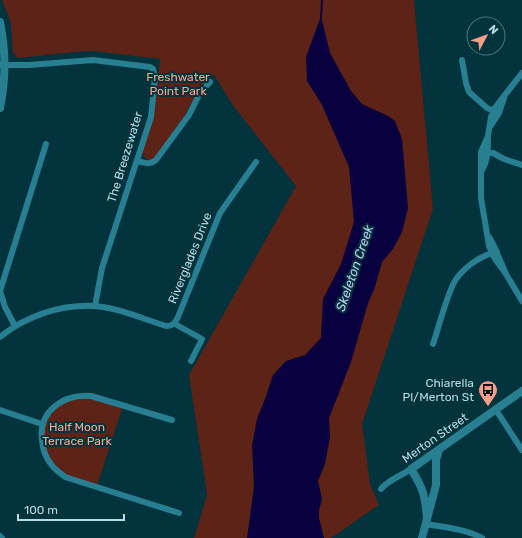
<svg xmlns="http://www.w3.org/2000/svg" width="522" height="538" viewBox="0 0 522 538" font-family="Rubik,sans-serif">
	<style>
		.green { fill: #5c2316 }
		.water { fill: #09013f }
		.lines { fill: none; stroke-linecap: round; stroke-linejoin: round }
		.stream { stroke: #09013f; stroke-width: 2 }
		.minor { stroke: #287f91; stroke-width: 6 }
		.tertiary { stroke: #287f91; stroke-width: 8 }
		.labels { text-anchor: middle; stroke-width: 4; stroke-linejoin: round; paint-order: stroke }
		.park-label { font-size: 12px; fill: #fea48e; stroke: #03333c }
		.street-label { font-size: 12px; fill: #b6dce5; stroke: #03333c }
		.poi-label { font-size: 12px; fill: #b6dce5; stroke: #03333c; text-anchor: end }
		.water-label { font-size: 13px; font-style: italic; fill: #c0c9f0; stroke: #03333c }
	</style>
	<rect width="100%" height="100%" fill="#03333c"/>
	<path class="green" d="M2,0H414L433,209L362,424L370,484L379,505L331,538H194L207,495L189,375L296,186L232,104L214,75L206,77V83L198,92L183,118L154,159L147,160L142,153L153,117L160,59L93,51L75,52L18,58L13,53L11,23Z
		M80,395L123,406L97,486L65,477L51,465L42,436L48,414L54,407Z"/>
	<path class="water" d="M321,16L330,53L351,91L362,104L388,116L395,121L402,139L408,208L402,232L393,249L382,262L374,290L368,303L351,362L329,418L330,437L325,464L318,481L322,499L319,510V518L324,538H247L254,487L252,445L257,419L265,399L273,375L286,361L305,355L321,338L323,299L341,264L354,222L349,167L322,105L307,81L306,57Z"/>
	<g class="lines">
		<path class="stream" d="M321,18L322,0"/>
		<path class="minor" d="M462,60L466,83L469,92L487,108L499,113
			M0,65H29L93,60L150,67L153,69L155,77L151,117L102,268L95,306
			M490,127L499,113L504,98
			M481,152L493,153L504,159L522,165
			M137,161C144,163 150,165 156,160L189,115L200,93L210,82
			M482,170C488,161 488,148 488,138
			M489,237L493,244L506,274L522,301
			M506,274L495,259L489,246L481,198V152L488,136L491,117L494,109L522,73
			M175,324L202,339L191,361
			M15,326L5,307L0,291L46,144
			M0,337C26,316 61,304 95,306C119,308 143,319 166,326C173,326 175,323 178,317L220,213L256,162
			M433,344C439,327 447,293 456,279C462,271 469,265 477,260C485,256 488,253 497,252
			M0,410L42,424
			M496,410L522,450
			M172,420L91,396C63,394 38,411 42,441C43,450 45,457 51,464C54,469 60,473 65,477L179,513
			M381,489C388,480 401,476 411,469
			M425,524C444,527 465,529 482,538
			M0,536L2,538"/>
		<path class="tertiary" d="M0,22C6,51 6,79 0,108
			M427,518C425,495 423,488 411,469L522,391
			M422,538L436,485V460L439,450"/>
	</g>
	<defs>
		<g id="bus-pin" transform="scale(1)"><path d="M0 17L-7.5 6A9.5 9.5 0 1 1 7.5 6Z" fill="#f49e89" stroke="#03333c"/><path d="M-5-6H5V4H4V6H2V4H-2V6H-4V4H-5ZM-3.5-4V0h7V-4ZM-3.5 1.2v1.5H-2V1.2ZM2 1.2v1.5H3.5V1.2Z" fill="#111"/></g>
	</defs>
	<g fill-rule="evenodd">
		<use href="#bus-pin" x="488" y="390"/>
	</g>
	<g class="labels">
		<g class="park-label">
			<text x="178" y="81">Freshwater<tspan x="178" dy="14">Point Park</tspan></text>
			<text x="77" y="431">Half Moon<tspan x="77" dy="14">Terrace Park</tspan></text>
		</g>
		<g class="street-label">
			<text transform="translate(125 157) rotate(-73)" y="4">The Breezewater</text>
			<text transform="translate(190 258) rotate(-68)" y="4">Riverglades Drive</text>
			<text transform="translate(435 438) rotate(-35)" y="4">Merton Street</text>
		</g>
		<g class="poi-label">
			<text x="474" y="387">Chiarella<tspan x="474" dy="14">Pl/Merton St</tspan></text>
		</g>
		<g class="water-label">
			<text transform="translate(354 268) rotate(-71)" y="5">Skeleton Creek</text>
		</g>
	</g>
	<g transform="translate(486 36) rotate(49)"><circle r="19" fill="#03333c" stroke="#4b7780"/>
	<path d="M0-3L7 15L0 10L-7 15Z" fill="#f49e89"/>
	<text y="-6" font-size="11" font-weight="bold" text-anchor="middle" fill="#b6dce5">N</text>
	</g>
	<path d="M18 514v6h106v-6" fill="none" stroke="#b6dce5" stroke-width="2"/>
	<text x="24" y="514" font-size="12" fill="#b6dce5" stroke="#03333c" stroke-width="3" paint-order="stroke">100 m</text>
</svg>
